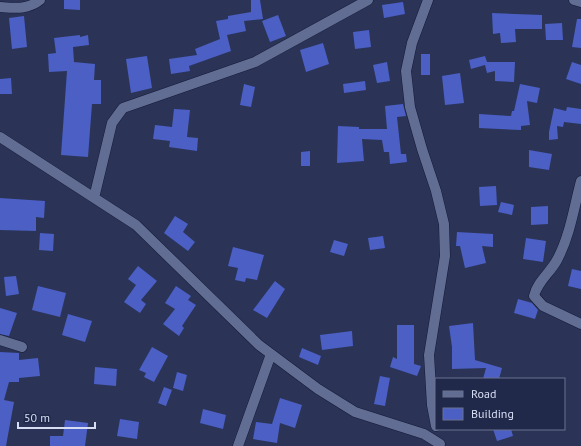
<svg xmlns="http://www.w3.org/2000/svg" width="581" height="446" viewBox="0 0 581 446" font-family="'PT Sans',sans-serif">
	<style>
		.building { fill: #4b5fc5 }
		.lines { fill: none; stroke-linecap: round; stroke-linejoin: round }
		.minor-casing { stroke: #141a3a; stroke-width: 11 }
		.minor { stroke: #626d93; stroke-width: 10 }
	</style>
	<rect width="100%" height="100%" fill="#2b3456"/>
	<path class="building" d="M64,0H80V10L64,9Z
		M251,0H260L263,19L244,21L246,31L227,35L231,51L189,66L190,71L171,74L169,59L197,55L195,49L220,39L216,21L228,19V16L251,12Z
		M403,2L405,14L384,18L382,5Z
		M492,13L542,15V29H515L516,42L501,43L500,33L493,34Z
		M278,15L286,36L270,42L262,21Z
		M24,16L27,47L12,49L9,18Z
		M577,19H581V48L572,47Z
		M562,23L563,40H546L545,24Z
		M369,30L371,47L355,49L353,32Z
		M80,35V37L88,35L89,45L73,47L74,62L95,64L94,80H101V104H92L88,157L61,155L67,71L49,72L48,54L56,53L54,38Z
		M323,43L329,64L306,72L300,50Z
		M421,54H430V75H421Z
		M147,56L152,88L131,93L126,59Z
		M485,56L487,62H515L514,82L495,81V71L487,73L485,65L471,69L469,60Z
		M387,62L390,81L377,83L373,65Z
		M572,62L581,65V84L566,79Z
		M460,73L464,103L445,105L442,76Z
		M11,78L12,94H0V79Z
		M365,81L366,90L344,93L343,84Z
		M244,84L255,87L251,107L240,105Z
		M520,84L540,88L537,103L527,101L530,125L521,126V130L479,128V114L511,116L512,111H514Z
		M403,104L406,116L397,117L401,154H406L407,162L390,164L389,152H384L382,140L362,139L364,161L337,163L338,126L359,127V129H387L385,106Z
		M567,107L581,109V124L564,122L563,127L557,126L558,139L549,140V132L554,108L566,111Z
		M174,109L190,110L187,137L198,138L197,151L169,147L170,141L153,139L155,125L172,127Z
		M529,150L552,154L549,170L529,167Z
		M310,151V166H301V152Z
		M496,186L497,205L480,206L479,187Z
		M0,198L45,201L44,218L36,217V231L0,230Z
		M501,202L514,205L512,215L498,212Z
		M548,206V224L531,225V207Z
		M175,216L188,224L183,232L195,242L188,251L164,233Z
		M457,232L493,234V247L482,246L486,263L465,268L460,246H456Z
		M40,233L54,234L53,251L39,250Z
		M383,236L385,248L370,250L368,238Z
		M526,238L546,241L543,262L523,259Z
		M334,240L348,244L344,256L330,252Z
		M233,247L264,255L257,280L246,278L245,282L235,280L238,268L228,266Z
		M138,266L157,281L141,300L146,304L140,313L124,302L136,285L128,279Z
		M572,269L581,271V289L568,286Z
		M16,276L19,294L6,296L4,277Z
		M275,281L285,289L267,318L253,310Z
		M38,286L66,293L60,317L32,310Z
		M176,286L191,296L188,300L196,305L182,326L184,328L179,336L163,324L175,309L165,303Z
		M518,299L532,303L538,310L535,319L514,313Z
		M0,308L17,313L9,336L0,334Z
		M68,314L92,321L85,342L62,335Z
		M473,323L475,360L502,368L499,379H483L486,368L452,369V347L449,326Z
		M397,325H414V364L421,366L417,376L390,367L393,357L397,359Z
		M352,331L353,346L322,350L320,335Z
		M152,347L168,356L154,382L144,377L146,373L139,370Z
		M302,348L321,356L318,365L299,357Z
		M0,352L19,353V360L38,358L40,376L19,378V382H9L4,400L14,402L6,446H0Z
		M95,367L117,369L116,386L94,384Z
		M177,372L187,375L183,391L173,388Z
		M380,376L390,378L385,406L374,404Z
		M164,387L172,390L166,406L158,403Z
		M280,398L302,405L295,428L280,423L277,443L253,439L256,422L272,424Z
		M203,409L226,415L223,429L200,423Z
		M120,419L139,422L137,439L117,436Z
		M65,420L88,423L85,446H50V436H63Z
		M493,429H511L513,436L497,441Z"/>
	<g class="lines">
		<g class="minor-casing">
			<path id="minor" d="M428,0L412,43L406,71L410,107L422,149L436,191L444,224L445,256L429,355L432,405L436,426
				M574,0L581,2
				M0,7C14,8 28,10 40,0
				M0,137L136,225L259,345L318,389L355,412L424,434L440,444
				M581,181C574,207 570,236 557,260C550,273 537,282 534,296L543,306L581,324
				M94,198L112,123L123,108L255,62L368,0
				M0,340L22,347
				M238,446L271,354"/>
		</g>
		<use href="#minor" class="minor"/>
	</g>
	<rect x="435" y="378" width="130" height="52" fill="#21294b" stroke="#6a718f"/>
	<rect x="443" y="391" width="20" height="6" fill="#626d93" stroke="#6a718f"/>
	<text x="471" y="398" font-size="12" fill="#d7def4">Road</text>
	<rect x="443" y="408" width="20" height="12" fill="#4b5fc5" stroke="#6a718f"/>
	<text x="471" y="418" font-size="12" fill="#d7def4">Building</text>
	<path d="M18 422v6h77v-6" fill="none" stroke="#d7def4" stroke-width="2"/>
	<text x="24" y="422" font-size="12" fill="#d7def4" stroke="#21294b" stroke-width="3" paint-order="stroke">50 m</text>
</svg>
